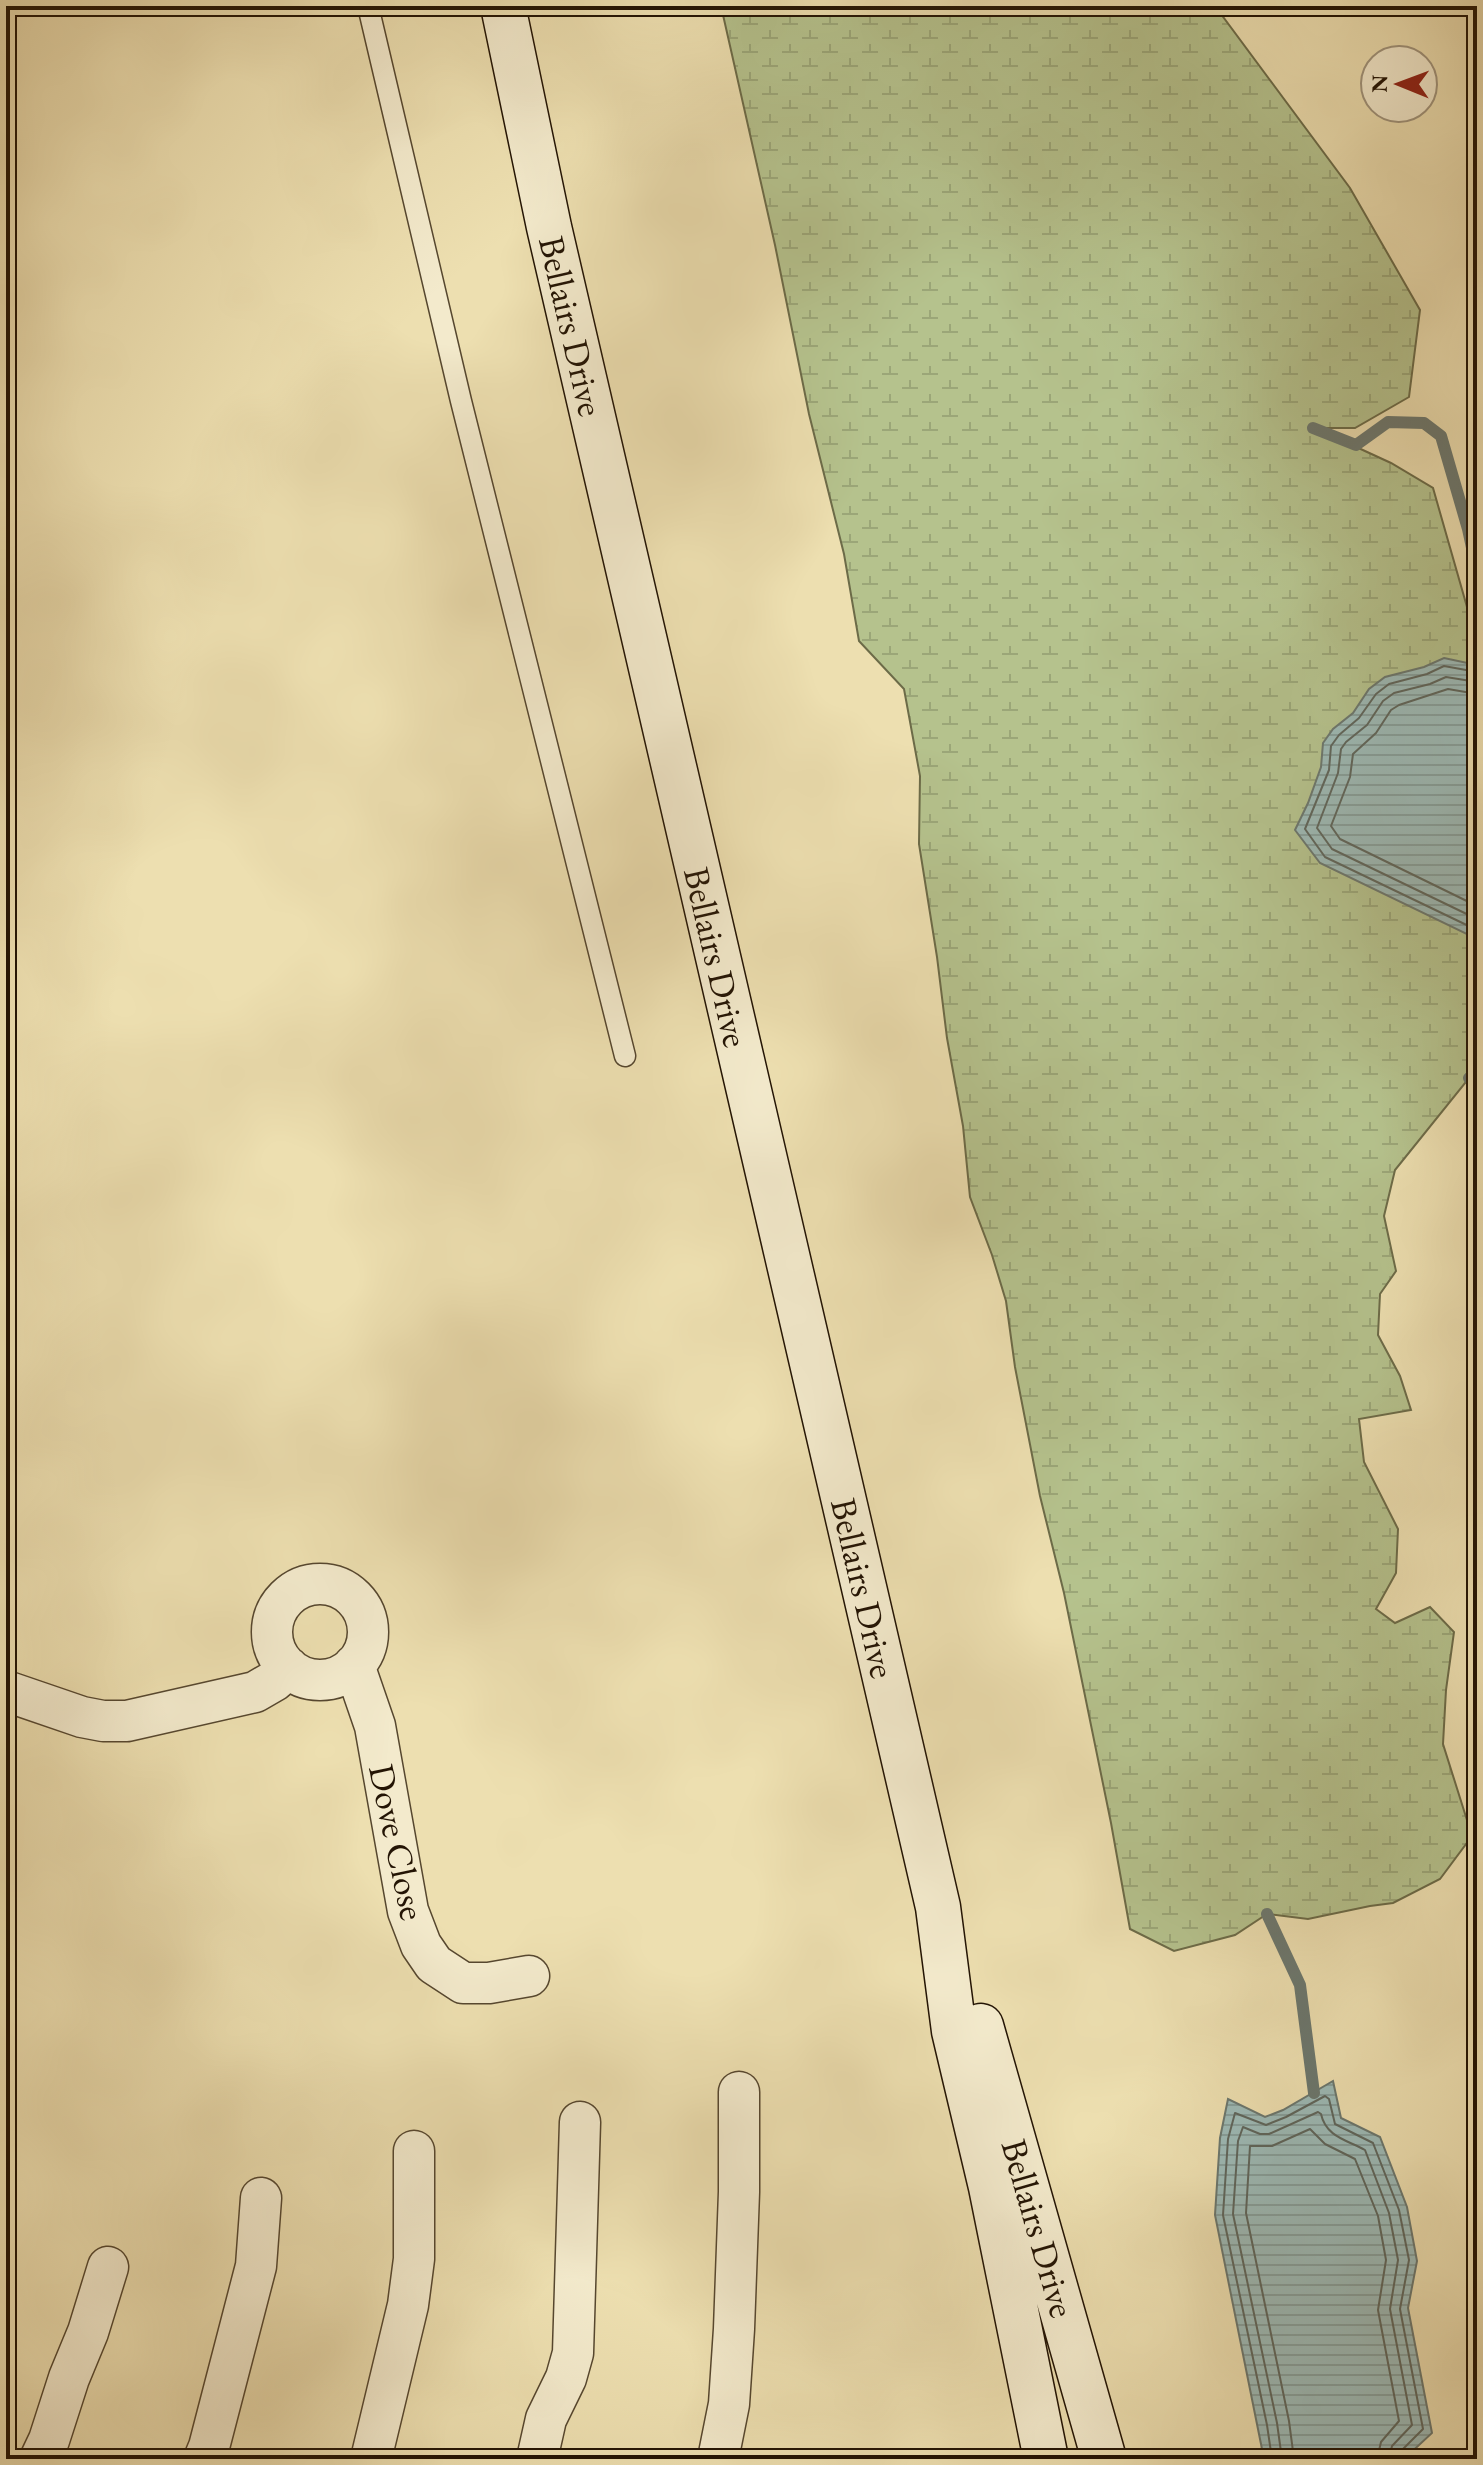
<svg xmlns="http://www.w3.org/2000/svg" width="1483" height="2465" viewBox="0 0 1483 2465" font-family="'EB Garamond',serif">
	<style>
		.wetland { fill: url(#wetland-marsh); stroke: #6c6b48; stroke-width: 2 }
		.water { fill: url(#water-rules); stroke: #6c786f; stroke-width: 2 }
		.lines { fill: none; stroke-linecap: round; stroke-linejoin: round }
		.shore { stroke: #60675d; stroke-width: 2 }
		.stream { stroke: #6c786f; stroke-width: 12 }
		.lane-casing { stroke: #56472f; stroke-width: 23 }
		.street-casing { stroke: #56472f; stroke-width: 43 }
		.secondary-casing { stroke: #231404; stroke-width: 47 }
		.path { stroke: #231404; stroke-width: 5; stroke-dasharray: 6 4; stroke-linecap: butt }
		.lane { stroke: #f3eacc; stroke-width: 20 }
		.street { stroke: #f3eacc; stroke-width: 40 }
		.secondary { stroke: #f3eacc; stroke-width: 44 }
		.labels { text-anchor: middle; stroke-width: 6; stroke-linejoin: round; paint-order: stroke }
		.street-label { font-size: 36px; fill: #231404; stroke: #f3eacc }
	</style>
	<defs>
		<pattern id="wetland-marsh" width="20" height="14" patternUnits="userSpaceOnUse" patternTransform="scale(2)"><rect width="20" height="14" fill="#b5c28d"/><path d="M1 5h8M5 5V1M11 12h8M15 12V8" fill="none" stroke="#9ba678"/></pattern>
		<pattern id="water-rules" width="6" height="5" patternUnits="userSpaceOnUse" patternTransform="scale(2)"><rect width="6" height="5" fill="#9dbab6"/><path d="M0 2.5h6" fill="none" stroke="#879f9b"/></pattern>
	</defs>
	<rect width="100%" height="100%" fill="#eddfb0"/>
	<filter id="stains"><feTurbulence type="fractalNoise" baseFrequency=".0025" numOctaves="4"/><feColorMatrix values="0 0 0 0 .2 0 0 0 0 .09 0 0 0 0 .02 0 0 0 .5 -.17"/></filter>
	<radialGradient id="worn" r=".72"><stop offset=".6" stop-color="#630" stop-opacity="0"/><stop offset="1" stop-color="#630" stop-opacity=".3"/></radialGradient>
	<path class="wetland" d="M721,6H1215L1350,188L1420,310L1409,397L1355,428H1315L1391,463L1433,488L1477,642V1079L1469,1078L1395,1170L1384,1216L1396,1271L1380,1294L1378,1335L1400,1376L1411,1410L1359,1419L1364,1462L1398,1529L1396,1573L1376,1609L1395,1623L1430,1607L1454,1632L1446,1690L1443,1744L1472,1836L1440,1879L1393,1903L1370,1906L1308,1919L1267,1914L1235,1935L1174,1951L1130,1929L1111,1823L1064,1593L1040,1496L1015,1367L1006,1301L992,1255L970,1197L963,1126L947,1038L937,957L919,844L920,776L904,689L859,641L844,554L809,414L775,245Z"/>
	<path class="water" d="M1444,658L1477,665V939L1320,863L1295,830L1308,803L1321,767L1323,743L1333,729L1353,713L1369,689L1385,677L1424,667Z
		M1333,2081L1341,2118L1380,2137L1407,2207L1417,2261L1408,2308L1432,2433L1404,2459H1264L1215,2215L1220,2138L1228,2099L1265,2117L1283,2110Z"/>
	<g class="lines">
		<path class="shore" d="M1477,672L1444,666L1427,674L1389,684L1376,694L1359,718L1339,735L1331,746L1329,770L1305,829L1325,857L1477,930
			M1477,682L1446,677L1430,684L1394,693L1383,701L1367,725L1346,742L1341,749L1338,773L1317,828L1332,849L1477,919
			M1477,694L1448,689L1399,705L1391,710L1376,733L1353,754L1350,777L1331,826L1340,839L1477,906
			M1272,2459L1267,2425L1223,2215L1228,2139L1235,2113L1266,2125L1286,2117L1325,2096L1329,2099L1335,2124L1373,2143L1399,2210L1409,2260L1400,2309L1423,2429L1401,2451L1399,2459
			M1282,2459L1277,2423L1233,2214L1238,2141L1243,2127L1260,2134H1269L1318,2112L1321,2114C1326,2137 1347,2140 1365,2150L1389,2213L1398,2260L1390,2309L1412,2425L1392,2446L1389,2459
			M1294,2459L1289,2421L1246,2213L1250,2146H1272L1310,2129L1325,2144L1355,2159L1378,2216L1386,2260L1378,2310L1399,2421L1381,2442L1377,2459"/>
		<path class="stream" d="M1313,428L1356,445L1388,422L1424,423L1441,436L1468,529L1477,571
			M1469,1078L1477,1089
			M1267,1914L1300,1985L1314,2093"/>
		<g class="lane-casing">
			<path id="lane" d="M368,6L461,401L625,1056"/>
		</g>
		<g class="street-casing">
			<path id="street" d="M272 1632a48 48 0 1 1 96 0a48 48 0 1 1-96 0Z
				M354,1665L375,1726L408,1911L421,1945L434,1964L463,1983H489L529,1976
				M6,1691L82,1717L103,1721H127L255,1692L274,1681L289,1668
				M40,2459L49,2440L69,2378L88,2332L108,2267
				M204,2459L209,2447L256,2266L261,2198
				M371,2459L408,2305L414,2259V2151
				M537,2459L546,2419L566,2378L573,2353L580,2122
				M718,2459L729,2404L734,2329L739,2192V2092"/>
		</g>
		<g class="secondary-casing">
			<path id="secondary" d="M503,6L549,227L938,1907L954,2031L991,2187L1046,2459
				M981,2026L1104,2459"/>
		</g>
		<path class="path" d="M1477,2317V2341
			M1474,2459L1477,2430"/>
		<use href="#lane" class="lane"/>
		<use href="#street" class="street"/>
		<use href="#secondary" class="secondary"/>
	</g>
	<g class="labels">
		<g class="street-label">
			<text transform="translate(572 326) rotate(77)" y="13">Bellairs Drive</text>
			<text transform="translate(717 957) rotate(77)" y="13">Bellairs Drive</text>
			<text transform="translate(864 1588) rotate(77)" y="13">Bellairs Drive</text>
			<text transform="translate(398 1842) rotate(78)" y="13">Dove Close</text>
			<text transform="translate(1039 2228) rotate(74)" y="13">Bellairs Drive</text>
		</g>
	</g>
	<rect width="1483" height="2465" fill="none" stroke="#eddfb0" stroke-width="32"/>
	<rect x="8" y="8" width="1467" height="2449" fill="none" stroke="#231404" stroke-width="4"/>
	<rect x="16" y="16" width="1451" height="2433" fill="none" stroke="#231404" stroke-width="2"/>
	<g transform="translate(1399 84) rotate(271)"><circle r="38" fill="#f3eacc" stroke="#a0947c" stroke-width="2"/>
	<path d="M0-6L14 30L0 20L-14 30Z" fill="#8f2418"/>
	<text y="-12" font-size="22" font-weight="bold" text-anchor="middle" fill="#231404">N</text>
	</g>
	<rect width="100%" height="100%" filter="url(#stains)"/>
	<rect width="100%" height="100%" fill="url(#worn)"/>
</svg>
